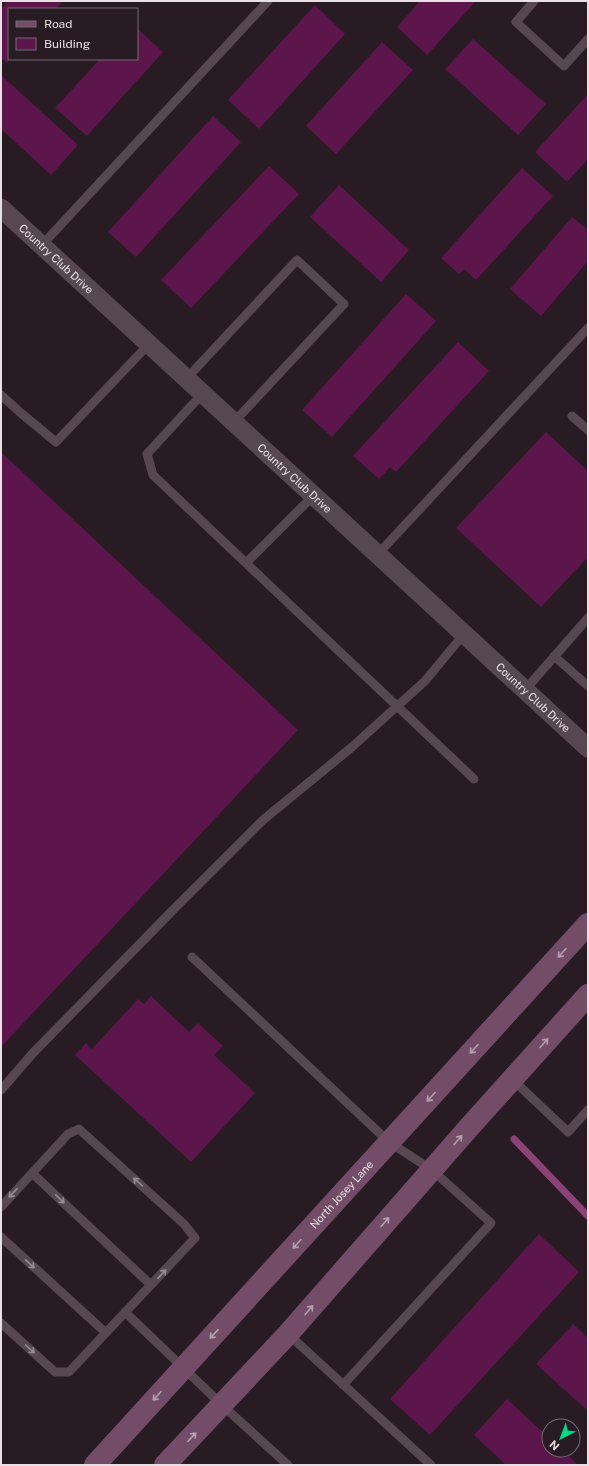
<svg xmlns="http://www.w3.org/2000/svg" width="589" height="1466" viewBox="0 0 589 1466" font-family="'Public Sans',sans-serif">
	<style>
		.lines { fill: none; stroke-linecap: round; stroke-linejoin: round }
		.stream { stroke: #8b4277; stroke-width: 7 }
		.building { fill: #5d164c }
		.service { stroke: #564751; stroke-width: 9 }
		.minor { stroke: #564751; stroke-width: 19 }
		.secondary { stroke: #734d68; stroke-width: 22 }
		.oneway { stroke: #b49ead }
		.oneway2 { stroke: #988c94 }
		.labels { text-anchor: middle; stroke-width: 3.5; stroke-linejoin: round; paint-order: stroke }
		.street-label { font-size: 11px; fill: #e9e0e5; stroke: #281b24 }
	</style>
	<rect width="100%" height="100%" fill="#281b24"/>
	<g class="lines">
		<path class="stream" d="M514,1139L588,1216"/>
	</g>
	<path class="building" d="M8,1H63L56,9H9V59H10L7,63L1,58V9Z
		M420,1H476L427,55L397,27Z
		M315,5L345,34L259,129L228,100Z
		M137,28L163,52L87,136L55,108L100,59H137Z
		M473,39L546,104L518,135L445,69Z
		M382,42L413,70L336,154L306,126Z
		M1,75L78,145L51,175L1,129Z
		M588,94V159L567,182L535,152Z
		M213,116L241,142L136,257L108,232Z
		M269,166L299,194L191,308L161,280Z
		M522,168L553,196L476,280L464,269L459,274L441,258Z
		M339,185L409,250L381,282L310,217Z
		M572,217L588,230V261L541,316L510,289Z
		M406,294L436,321L332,437L302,410Z
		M458,342L489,371L396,472L390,467L379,479L353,456Z
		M546,432L588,471V557L541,607L456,528Z
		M1,452L298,730L1,1047Z
		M151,996L189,1032L198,1023L223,1046L214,1055L255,1093L191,1162L75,1055L86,1043L92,1049L138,999L144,1004Z
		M539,1234L579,1272L430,1435L390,1399Z
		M573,1324L588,1338V1411L536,1364Z
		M507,1399L549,1438V1450H562L578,1465H506L474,1435Z"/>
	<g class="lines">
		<path class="service" d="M534,1L516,22L564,66L588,39
			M42,245L268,1
			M187,378L297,260L344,304L234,422
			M203,393L147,454L153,475L474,779
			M1,395L22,414L56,442L149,344
			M572,416L588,430
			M378,554L588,328
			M246,563L314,495
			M554,656L588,686
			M525,690L588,618
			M192,957L389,1142L432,1170L491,1223L343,1385
			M512,1079L568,1132L588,1110
			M1,1090L33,1053L173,910L263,820L352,747L425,681L464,634
			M32,1173L151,1285
			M1,1207L68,1134L79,1129L184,1224L195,1238L69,1372H55L1,1323
			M1,1237L106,1333
			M125,1312L222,1405L288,1465
			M288,1334L431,1465"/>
		<path class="minor" id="s1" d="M1,208L588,748"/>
		<g class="secondary">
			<path id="s2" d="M95,1465L588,924"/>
			<path d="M165,1465L288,1334L472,1124L588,995"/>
		</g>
	</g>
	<defs><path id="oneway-shaft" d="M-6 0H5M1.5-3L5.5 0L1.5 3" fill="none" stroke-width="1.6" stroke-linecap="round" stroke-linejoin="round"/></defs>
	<g class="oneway">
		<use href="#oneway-shaft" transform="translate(562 953) rotate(132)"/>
		<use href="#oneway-shaft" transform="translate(544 1043) rotate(-48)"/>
		<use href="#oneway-shaft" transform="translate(474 1049) rotate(132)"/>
		<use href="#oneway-shaft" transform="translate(431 1097) rotate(132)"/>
		<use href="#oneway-shaft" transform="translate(458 1140) rotate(-49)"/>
		<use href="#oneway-shaft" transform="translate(385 1222) rotate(-49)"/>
		<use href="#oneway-shaft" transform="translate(297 1244) rotate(132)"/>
		<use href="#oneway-shaft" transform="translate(309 1310) rotate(-49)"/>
		<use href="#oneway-shaft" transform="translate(214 1334) rotate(133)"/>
		<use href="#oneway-shaft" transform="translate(157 1396) rotate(132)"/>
		<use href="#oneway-shaft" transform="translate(192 1437) rotate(-47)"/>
	</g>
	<g class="oneway2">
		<use href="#oneway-shaft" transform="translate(138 1182) rotate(-138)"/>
		<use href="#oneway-shaft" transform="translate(13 1193) rotate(133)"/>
		<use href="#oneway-shaft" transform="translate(60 1199) rotate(44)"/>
		<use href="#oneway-shaft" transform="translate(30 1264) rotate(43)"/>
		<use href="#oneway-shaft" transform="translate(162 1274) rotate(-47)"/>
		<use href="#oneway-shaft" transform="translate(30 1349) rotate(42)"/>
	</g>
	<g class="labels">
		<g class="street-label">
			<text dy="4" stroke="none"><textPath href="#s1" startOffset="75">Country Club Drive</textPath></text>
			<text dy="4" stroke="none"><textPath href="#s1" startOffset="399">Country Club Drive</textPath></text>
			<text dy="4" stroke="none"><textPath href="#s1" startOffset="723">Country Club Drive</textPath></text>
			<text dy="4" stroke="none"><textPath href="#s2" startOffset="366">North Josey Lane</textPath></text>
		</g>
	</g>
	<rect width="589" height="1466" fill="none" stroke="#e9e0e5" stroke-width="4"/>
	<rect x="8" y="8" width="130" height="52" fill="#281b24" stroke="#756a71"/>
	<rect x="16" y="21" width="20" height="6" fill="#734d68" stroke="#756a71"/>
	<text x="44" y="28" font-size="12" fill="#e9e0e5">Road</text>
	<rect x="16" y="38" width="20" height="12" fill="#5d164c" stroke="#756a71"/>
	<text x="44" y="48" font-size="12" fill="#e9e0e5">Building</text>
	<g transform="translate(561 1438) rotate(222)"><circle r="19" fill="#281b24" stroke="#756a71"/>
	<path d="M0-3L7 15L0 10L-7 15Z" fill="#00d98c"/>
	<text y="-6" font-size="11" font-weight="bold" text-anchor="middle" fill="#e9e0e5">N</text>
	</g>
</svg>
